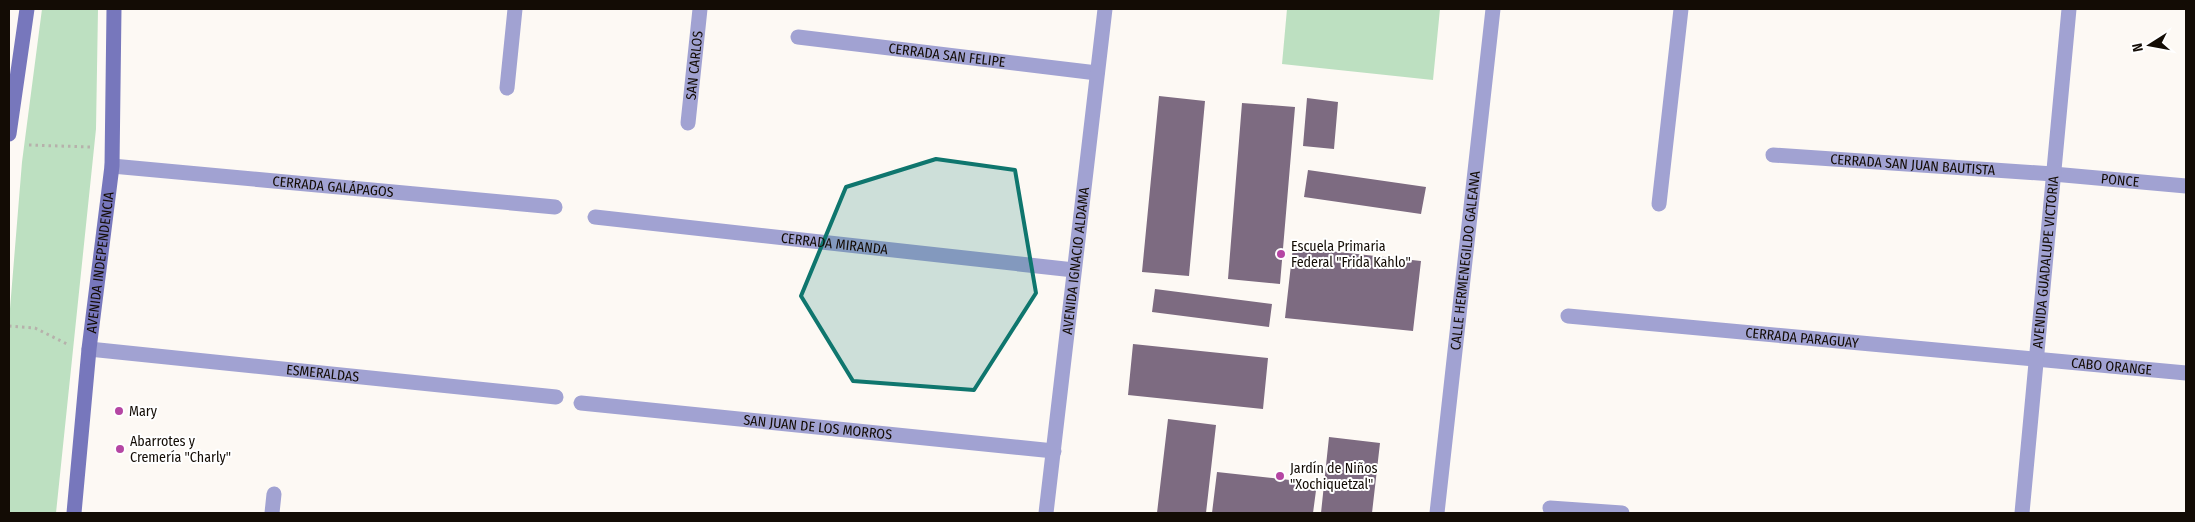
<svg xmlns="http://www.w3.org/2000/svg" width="2195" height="522" viewBox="0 0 2195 522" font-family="'Fira Sans Condensed',sans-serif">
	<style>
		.green { fill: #bde0c1 }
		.building { fill: #7d6b81 }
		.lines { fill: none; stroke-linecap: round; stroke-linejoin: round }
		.path { stroke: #b6b1ab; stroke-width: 3; stroke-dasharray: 2.5 4; stroke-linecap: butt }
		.minor { stroke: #a1a2d2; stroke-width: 15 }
		.secondary { stroke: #7777bc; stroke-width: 15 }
		.marked { fill: #0f766e; fill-opacity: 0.2; stroke: #0f766e; stroke-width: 4; stroke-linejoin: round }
		.poi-dot { fill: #b546a3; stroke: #fff; stroke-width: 2 }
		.labels { text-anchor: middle; stroke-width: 4; stroke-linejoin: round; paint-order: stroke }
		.street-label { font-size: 14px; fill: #130c05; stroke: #fff }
		.poi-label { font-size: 14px; fill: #130c05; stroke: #fff; text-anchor: start }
	</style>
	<rect width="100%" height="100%" fill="#fdf9f4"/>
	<path class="green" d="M42,9H98L96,129L56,513H9V321L22,162Z
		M1287,9H1440L1433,80L1282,64Z"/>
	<path class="building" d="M1159,96L1205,101L1189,276L1142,272Z
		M1307,98L1338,102L1334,149L1303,146Z
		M1242,103L1295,107L1280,284L1228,279Z
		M1308,170L1426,187L1421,214L1304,197Z
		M1293,247L1421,261L1413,331L1285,318Z
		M1155,289L1272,304L1269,327L1152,312Z
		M1133,344L1268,358L1263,409L1128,395Z
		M1168,419L1216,425L1206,513H1157Z
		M1329,437L1380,443L1372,513H1321Z
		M1217,472L1317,483L1313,513H1212Z"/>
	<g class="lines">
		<path class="path" d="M29,145L91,147
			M9,326L35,328L67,344"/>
		<g class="minor">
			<path id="s1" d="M798,37L1097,73"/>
			<path d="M507,88L515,9"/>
			<path id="s2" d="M688,123L700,9"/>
			<path id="s3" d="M1773,155L2053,174L2186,186"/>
			<path id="s4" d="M112,166L555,207"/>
			<path d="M1659,204L1681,9"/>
			<path id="s5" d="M595,217L1074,270"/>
			<path id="s6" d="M1568,316L2186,373"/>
			<path id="s7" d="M89,349L556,397"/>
			<path id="s8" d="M581,403L1054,451"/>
			<path d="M1550,508L1622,513"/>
			<path d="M272,513L274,494"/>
			<path id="s9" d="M1046,513L1105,9"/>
			<path id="s10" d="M1437,513L1493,9"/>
			<path id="s11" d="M2022,513L2069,9"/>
		</g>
		<g class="secondary">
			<path d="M9,134L27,9"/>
			<path id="s12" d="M74,513L89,349L112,166L114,9"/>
		</g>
	</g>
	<path class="marked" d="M936,159L1015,170L1036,293L974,390L853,381L801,296L846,187Z"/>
	<g class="poi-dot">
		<circle cx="1281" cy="254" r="5"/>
		<circle cx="119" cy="411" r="5"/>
		<circle cx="120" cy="449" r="5"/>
		<circle cx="1280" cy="476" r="5"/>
	</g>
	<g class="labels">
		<g class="street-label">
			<text dy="5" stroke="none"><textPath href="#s1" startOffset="150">CERRADA SAN FELIPE</textPath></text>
			<text dy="5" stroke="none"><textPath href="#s2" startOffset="58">SAN CARLOS</textPath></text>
			<text dy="5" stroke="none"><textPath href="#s3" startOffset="140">CERRADA SAN JUAN BAUTISTA</textPath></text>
			<text dy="5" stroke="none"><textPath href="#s3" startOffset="348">PONCE</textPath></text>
			<text dy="5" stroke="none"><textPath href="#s4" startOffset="222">CERRADA GALÁPAGOS</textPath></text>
			<text dy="5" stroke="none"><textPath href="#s5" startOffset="241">CERRADA MIRANDA</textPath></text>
			<text dy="5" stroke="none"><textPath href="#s12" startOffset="252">AVENIDA INDEPENDENCIA</textPath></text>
			<text dy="5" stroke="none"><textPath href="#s9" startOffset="254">AVENIDA IGNACIO ALDAMA</textPath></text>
			<text dy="5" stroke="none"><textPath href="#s10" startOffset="254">CALLE HERMENEGILDO GALEANA</textPath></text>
			<text dy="5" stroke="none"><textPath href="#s11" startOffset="252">AVENIDA GUADALUPE VICTORIA</textPath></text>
			<text dy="5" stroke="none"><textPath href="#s6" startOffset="235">CERRADA PARAGUAY</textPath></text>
			<text dy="5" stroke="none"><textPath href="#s6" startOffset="546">CABO ORANGE</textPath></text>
			<text dy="5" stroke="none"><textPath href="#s7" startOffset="235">ESMERALDAS</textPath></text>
			<text dy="5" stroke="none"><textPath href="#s8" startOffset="238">SAN JUAN DE LOS MORROS</textPath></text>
		</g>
		<g class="poi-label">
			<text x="1291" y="251">Escuela Primaria<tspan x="1291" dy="16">Federal "Frida Kahlo"</tspan></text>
			<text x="129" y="416">Mary</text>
			<text x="130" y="446">Abarrotes y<tspan x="130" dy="16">Cremería "Charly"</tspan></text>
			<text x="1290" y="473">Jardín de Niños<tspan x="1290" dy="16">"Xochiquetzal"</tspan></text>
		</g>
	</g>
	<rect width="2195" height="522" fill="none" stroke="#130c05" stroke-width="20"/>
	<g transform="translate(2150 45) rotate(259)" stroke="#ffffff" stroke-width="4" paint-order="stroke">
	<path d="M0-4L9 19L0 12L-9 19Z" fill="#130c05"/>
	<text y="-8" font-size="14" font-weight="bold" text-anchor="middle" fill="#130c05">N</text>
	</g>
</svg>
